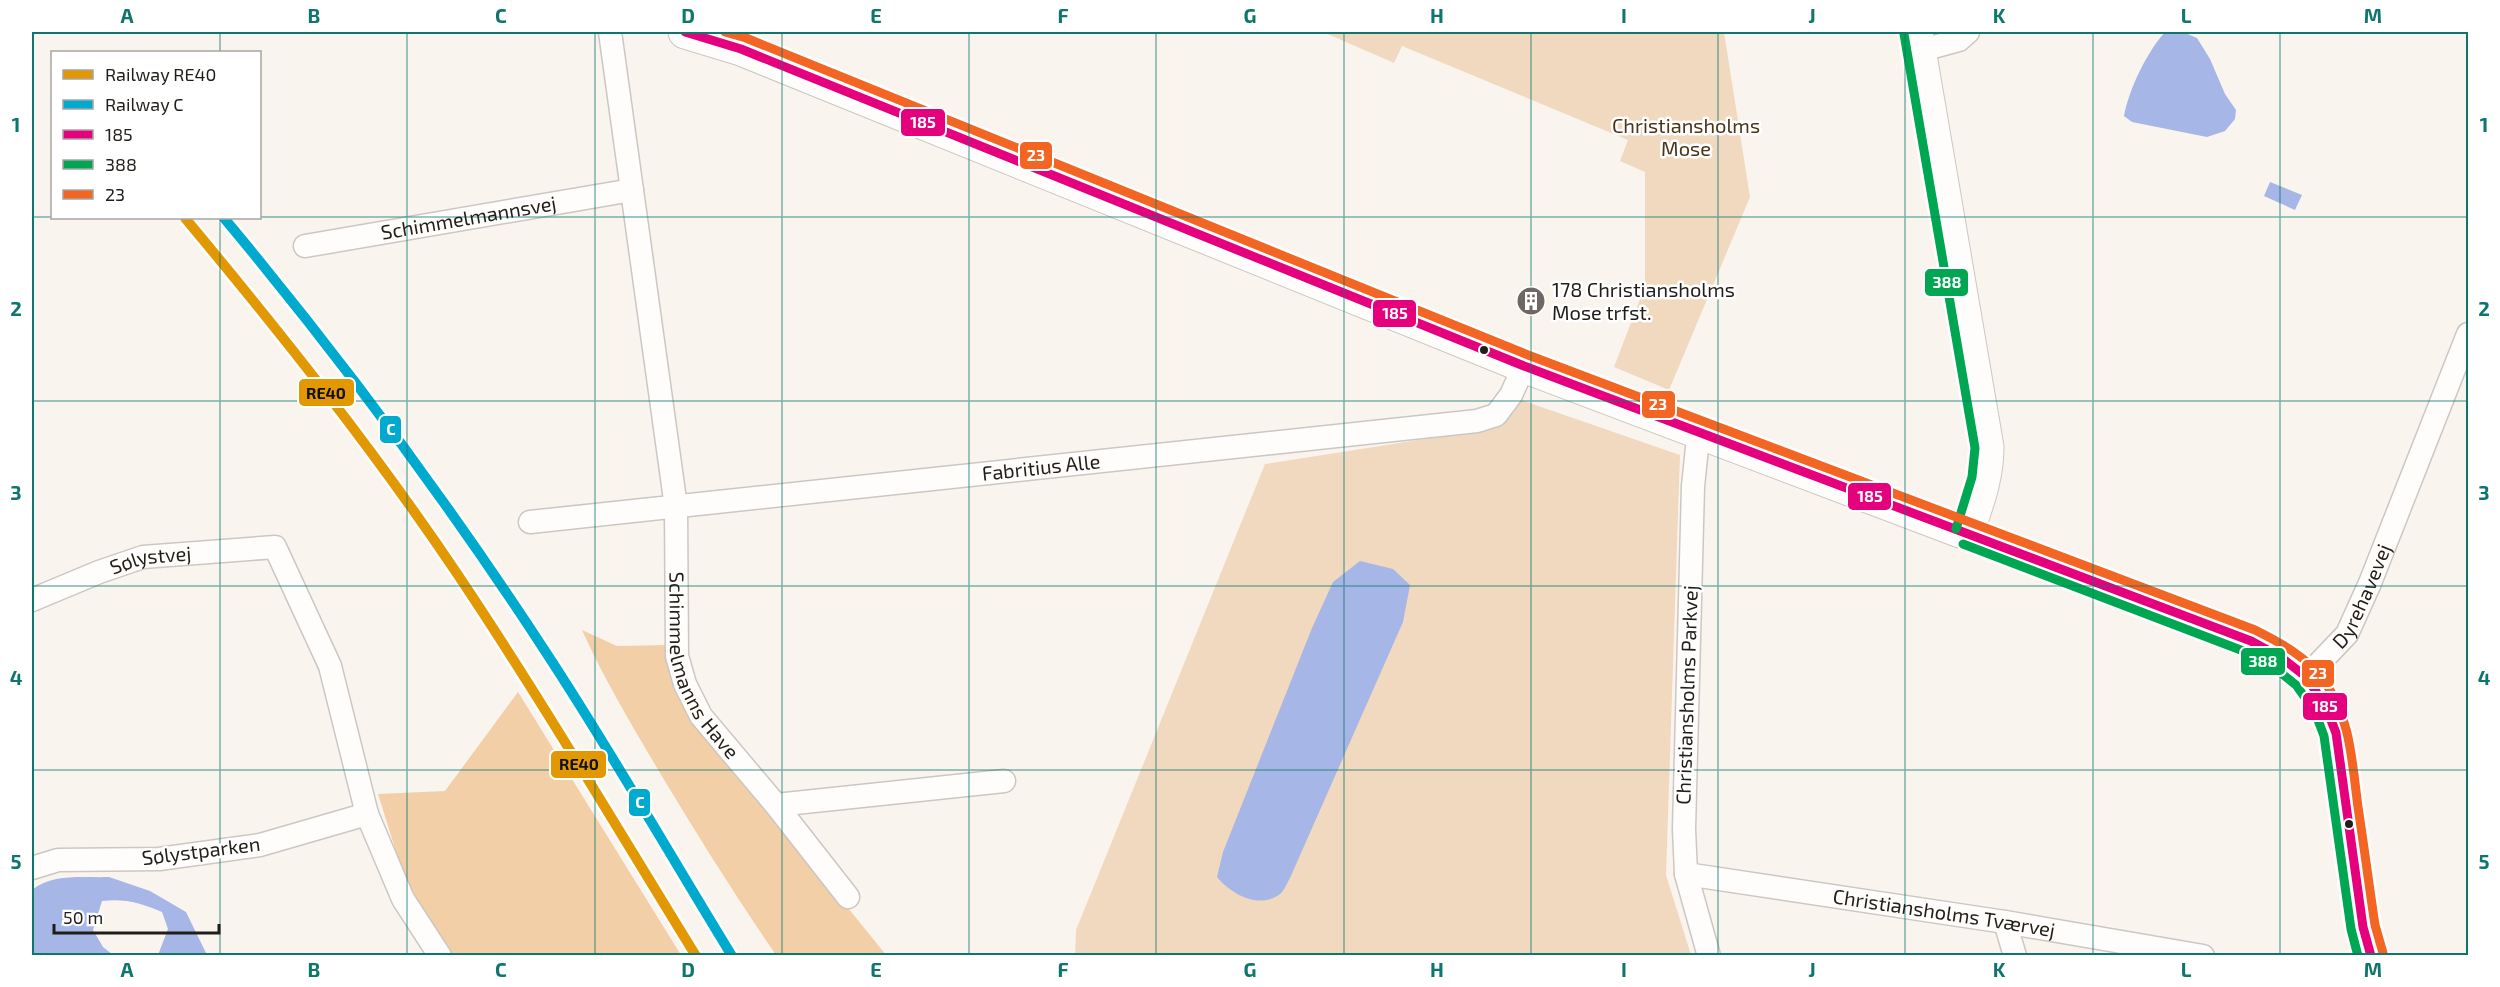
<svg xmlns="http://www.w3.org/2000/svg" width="2500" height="987" viewBox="0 0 2500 987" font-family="'Exo 2',sans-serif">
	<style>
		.green { fill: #f1d9c0 }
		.forest { fill: #f2cfa7 }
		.water { fill: #a6b6e6 }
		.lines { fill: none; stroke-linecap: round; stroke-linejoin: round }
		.street-casing { stroke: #ccc7c2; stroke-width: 25 }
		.secondary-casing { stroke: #ccc7c2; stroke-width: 35 }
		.street { stroke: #fefdfc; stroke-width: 22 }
		.secondary { stroke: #fefdfc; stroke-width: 33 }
		.bus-1-casing { stroke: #fff; stroke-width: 14 }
		.bus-2-casing { stroke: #fff; stroke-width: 14 }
		.bus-3-casing { stroke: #fff; stroke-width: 14 }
		.bus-1 { stroke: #e5007d; stroke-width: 9 }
		.bus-2 { stroke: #00a651; stroke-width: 9 }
		.bus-3 { stroke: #f26522; stroke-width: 9 }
		.rail-1-casing { stroke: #fff; stroke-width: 15 }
		.rail-2-casing { stroke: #fff; stroke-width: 15 }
		.rail-1 { stroke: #e29802; stroke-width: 10 }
		.rail-2 { stroke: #00a9ce; stroke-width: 10 }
		.grid { fill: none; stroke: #0f766e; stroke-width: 1.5; stroke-opacity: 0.55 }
		.bus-dot { fill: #211d19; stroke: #fff; stroke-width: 2 }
		.labels { text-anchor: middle; stroke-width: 5; stroke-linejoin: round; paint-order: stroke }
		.park-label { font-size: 20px; fill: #4b3316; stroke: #fff }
		.street-label { font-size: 20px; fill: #211d19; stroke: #fff }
		.poi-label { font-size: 20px; fill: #211d19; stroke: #fff; text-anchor: start }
		.line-badge { stroke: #fff; stroke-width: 2 }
		.badge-label { font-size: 16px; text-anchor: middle; font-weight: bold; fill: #fff }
		.pale-badge-label { font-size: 16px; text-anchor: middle; font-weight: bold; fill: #111 }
		.neatline { fill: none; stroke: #0f766e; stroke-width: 2 }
		.grid-label { font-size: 20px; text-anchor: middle; font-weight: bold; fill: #0f766e }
	</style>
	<rect width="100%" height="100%" fill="#faf4ee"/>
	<path class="green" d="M1323,32H1724L1750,197L1669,390L1614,367L1645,286V172L1620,161L1628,140L1402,46L1394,63Z
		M1518,399L1680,455L1666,875L1691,955L1075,956L1076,930L1265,464L1495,428Z"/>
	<path class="forest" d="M582,630L617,646L668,645L770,811L886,955H776C736,897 699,838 663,778C634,729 605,681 582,630Z
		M518,692L681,955H450L409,893L378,794L445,791Z"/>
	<path class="water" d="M2165,32H2183L2197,38L2210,59L2225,94L2236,110L2235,119L2225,131L2207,137L2132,122L2124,116C2129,89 2147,52 2165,32Z
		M2270,182L2302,195L2295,210L2264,196Z
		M1360,561L1393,569L1410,585L1403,622L1290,878C1287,883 1284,891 1280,894C1259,910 1231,894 1217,877L1223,852L1312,628L1333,582Z
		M109,877L150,891L186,912L207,955H158L168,929L162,912C142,903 124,898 102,901L93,930L103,947L113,955H32V890C53,873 83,878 109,877Z"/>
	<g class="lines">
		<g class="street-casing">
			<g id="street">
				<path id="s1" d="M610,32L676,507L677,656L685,684L701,716L776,805L1004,781"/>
				<path d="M1919,51L1959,40L1968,32"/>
				<path id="s2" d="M305,246L632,190"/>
				<path d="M1703,432L1697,448L1693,486L1684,829L1686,874L1709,956"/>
				<path id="s3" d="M530,522L1477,421L1496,415L1511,395L1524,366"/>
				<path id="s4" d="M32,600L99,572L143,557L275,547L330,666L367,814L260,845L159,859L58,860L32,868"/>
				<path id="s5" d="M2306,677L2347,634L2370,583L2468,334"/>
				<path d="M776,805L848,897"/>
				<path d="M367,814L403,899L440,956"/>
				<path id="s6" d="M1686,874L2005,922L2203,956"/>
				<path d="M2005,922L2015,956"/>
			</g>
		</g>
		<g class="secondary-casing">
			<path id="secondary" d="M685,32L741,49L1524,366L2251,641C2300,666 2318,680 2336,733L2363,927L2371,956
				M1916,32L1987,447C1987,478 1977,503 1967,533"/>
		</g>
		<use href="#street" class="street"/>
		<use href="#secondary" class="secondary"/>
		<g class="bus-1-casing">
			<path id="bus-1" d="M685,32L741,49L1524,366L2251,641L2282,658L2305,676L2322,700L2329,715L2336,733L2363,927L2371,956"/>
		</g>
		<g class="bus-2-casing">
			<path id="bus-2" d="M1904,34L1975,448L1972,477L1956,529
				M1963,544L2246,652L2276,669L2296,685L2311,706L2318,720L2324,736L2351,929L2358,956"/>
		</g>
		<g class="bus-3-casing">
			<path id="bus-3" d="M725,32L746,38L1528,355L2255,630C2281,643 2307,657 2324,681C2351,718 2352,763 2358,807C2364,846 2369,885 2375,925L2383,953"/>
		</g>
		<use href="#bus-1" class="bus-1"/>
		<use href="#bus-2" class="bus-2"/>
		<use href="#bus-3" class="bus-3"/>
		<g class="rail-1-casing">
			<path id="rail-1" d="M185,218C281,333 374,450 458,575C541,699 617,828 696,956"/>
		</g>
		<g class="rail-2-casing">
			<path id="rail-2" d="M224,218C340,357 448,502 547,654C612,753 670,855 732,956"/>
		</g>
		<use href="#rail-1" class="rail-1"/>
		<use href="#rail-2" class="rail-2"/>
	</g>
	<path class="grid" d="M220,32V52M407,32V956M595,32V956M782,32V956M969,32V956M1156,32V956M1344,32V956M1531,32V956M1718,32V956M1905,32V956M2093,32V956M2280,32V956M32,217H52M260,217H2468M220,218V956M32,401H2468M32,586H2468M32,770H2468"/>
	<defs>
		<g id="building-disc" transform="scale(1.5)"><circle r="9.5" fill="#6d6864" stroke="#fff"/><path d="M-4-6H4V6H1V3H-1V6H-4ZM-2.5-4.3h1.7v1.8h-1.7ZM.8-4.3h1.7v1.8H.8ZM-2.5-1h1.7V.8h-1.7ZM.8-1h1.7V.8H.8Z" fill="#fff"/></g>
	</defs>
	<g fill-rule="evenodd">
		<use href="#building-disc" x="1531" y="301"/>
	</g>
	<g class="bus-dot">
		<circle cx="1484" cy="350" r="5"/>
		<circle cx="2349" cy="824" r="5"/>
	</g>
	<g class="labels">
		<g class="park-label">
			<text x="1686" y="133">Christiansholms<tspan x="1686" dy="23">Mose</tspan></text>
		</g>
		<g class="street-label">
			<text dy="7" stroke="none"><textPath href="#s2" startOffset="166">Schimmelmannsvej</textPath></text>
			<text dy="7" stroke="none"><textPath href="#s3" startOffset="514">Fabritius Alle</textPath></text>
			<text dy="7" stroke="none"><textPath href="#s4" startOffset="126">Sølystvej</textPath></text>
			<text dy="7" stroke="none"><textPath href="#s5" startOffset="100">Dyrehavevej</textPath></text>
			<text dy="7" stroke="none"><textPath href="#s1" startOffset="645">Schimmelmanns Have</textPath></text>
			<text transform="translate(1687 695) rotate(-88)" y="7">Christiansholms Parkvej</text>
			<text transform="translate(201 851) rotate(-7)" y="7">Sølystparken</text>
			<text dy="7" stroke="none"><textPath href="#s6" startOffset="261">Christiansholms Tværvej</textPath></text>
		</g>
		<g class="poi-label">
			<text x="1552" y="297">178 Christiansholms<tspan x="1552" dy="23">Mose trfst.</tspan></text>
		</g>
	</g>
	<g class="line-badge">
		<rect x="900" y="108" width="46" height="29" rx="6" fill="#e5007d"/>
		<rect x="1019" y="141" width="34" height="29" rx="6" fill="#f26522"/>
		<rect x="1924" y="268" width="45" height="29" rx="6" fill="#00a651"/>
		<rect x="1372" y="299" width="45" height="29" rx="6" fill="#e5007d"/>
		<rect x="298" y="378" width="57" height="29" rx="6" fill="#e29802"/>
		<rect x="1641" y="390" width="35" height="29" rx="6" fill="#f26522"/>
		<rect x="379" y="415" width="23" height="29" rx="6" fill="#00a9ce"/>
		<rect x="1847" y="482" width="45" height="29" rx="6" fill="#e5007d"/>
		<rect x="2240" y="647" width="46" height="29" rx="6" fill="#00a651"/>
		<rect x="2301" y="659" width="34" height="29" rx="6" fill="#f26522"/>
		<rect x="2302" y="692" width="46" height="29" rx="6" fill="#e5007d"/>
		<rect x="550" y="750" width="57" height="29" rx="6" fill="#e29802"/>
		<rect x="628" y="788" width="23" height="29" rx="6" fill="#00a9ce"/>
	</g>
	<g class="badge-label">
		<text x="923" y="128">185</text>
		<text x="1036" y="161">23</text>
		<text x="1947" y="288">388</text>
		<text x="1395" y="319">185</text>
		<text x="1658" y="410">23</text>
		<text x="391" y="435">C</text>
		<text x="1870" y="502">185</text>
		<text x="2263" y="667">388</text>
		<text x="2318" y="679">23</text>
		<text x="2325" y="712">185</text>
		<text x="640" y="808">C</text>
	</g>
	<g class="pale-badge-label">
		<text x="326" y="399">RE40</text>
		<text x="579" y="770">RE40</text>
	</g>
	<rect width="2500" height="987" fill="none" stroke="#ffffff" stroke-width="66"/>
	<rect x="51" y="51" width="210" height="168" fill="#ffffff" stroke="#a6a5a3" stroke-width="1.5"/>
	<rect x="63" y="70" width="30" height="9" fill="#e29802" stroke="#a6a5a3" stroke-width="1.5"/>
	<text x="105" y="81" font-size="18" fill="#211d19">Railway RE40</text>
	<rect x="63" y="100" width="30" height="9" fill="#00a9ce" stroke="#a6a5a3" stroke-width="1.5"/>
	<text x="105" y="111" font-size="18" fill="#211d19">Railway C</text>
	<rect x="63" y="130" width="30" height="9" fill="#e5007d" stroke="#a6a5a3" stroke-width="1.5"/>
	<text x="105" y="141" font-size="18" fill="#211d19">185</text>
	<rect x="63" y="160" width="30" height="9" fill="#00a651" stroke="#a6a5a3" stroke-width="1.5"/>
	<text x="105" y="171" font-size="18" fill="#211d19">388</text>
	<rect x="63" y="190" width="30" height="9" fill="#f26522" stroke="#a6a5a3" stroke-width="1.5"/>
	<text x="105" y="201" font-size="18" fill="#211d19">23</text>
	<path d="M54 924v9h165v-9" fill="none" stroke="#211d19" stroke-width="3"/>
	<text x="63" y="924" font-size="18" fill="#211d19" stroke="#ffffff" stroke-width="4.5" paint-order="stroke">50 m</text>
	<rect x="33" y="33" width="2434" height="921" class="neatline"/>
	<g class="grid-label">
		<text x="127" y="23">A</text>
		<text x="314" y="23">B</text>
		<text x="501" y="23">C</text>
		<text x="688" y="23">D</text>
		<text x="876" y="23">E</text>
		<text x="1063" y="23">F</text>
		<text x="1250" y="23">G</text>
		<text x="1437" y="23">H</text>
		<text x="1624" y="23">I</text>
		<text x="1812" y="23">J</text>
		<text x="1999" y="23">K</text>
		<text x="2186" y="23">L</text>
		<text x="2373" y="23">M</text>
		<text x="16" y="132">1</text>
		<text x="2484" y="132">1</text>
		<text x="16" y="316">2</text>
		<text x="2484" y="316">2</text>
		<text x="16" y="500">3</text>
		<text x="2484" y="500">3</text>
		<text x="16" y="685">4</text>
		<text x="2484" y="685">4</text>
		<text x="16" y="869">5</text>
		<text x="2484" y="869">5</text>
		<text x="127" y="977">A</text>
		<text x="314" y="977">B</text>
		<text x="501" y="977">C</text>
		<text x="688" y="977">D</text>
		<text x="876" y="977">E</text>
		<text x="1063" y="977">F</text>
		<text x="1250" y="977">G</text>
		<text x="1437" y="977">H</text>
		<text x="1624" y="977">I</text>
		<text x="1812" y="977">J</text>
		<text x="1999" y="977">K</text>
		<text x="2186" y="977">L</text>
		<text x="2373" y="977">M</text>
	</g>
</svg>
